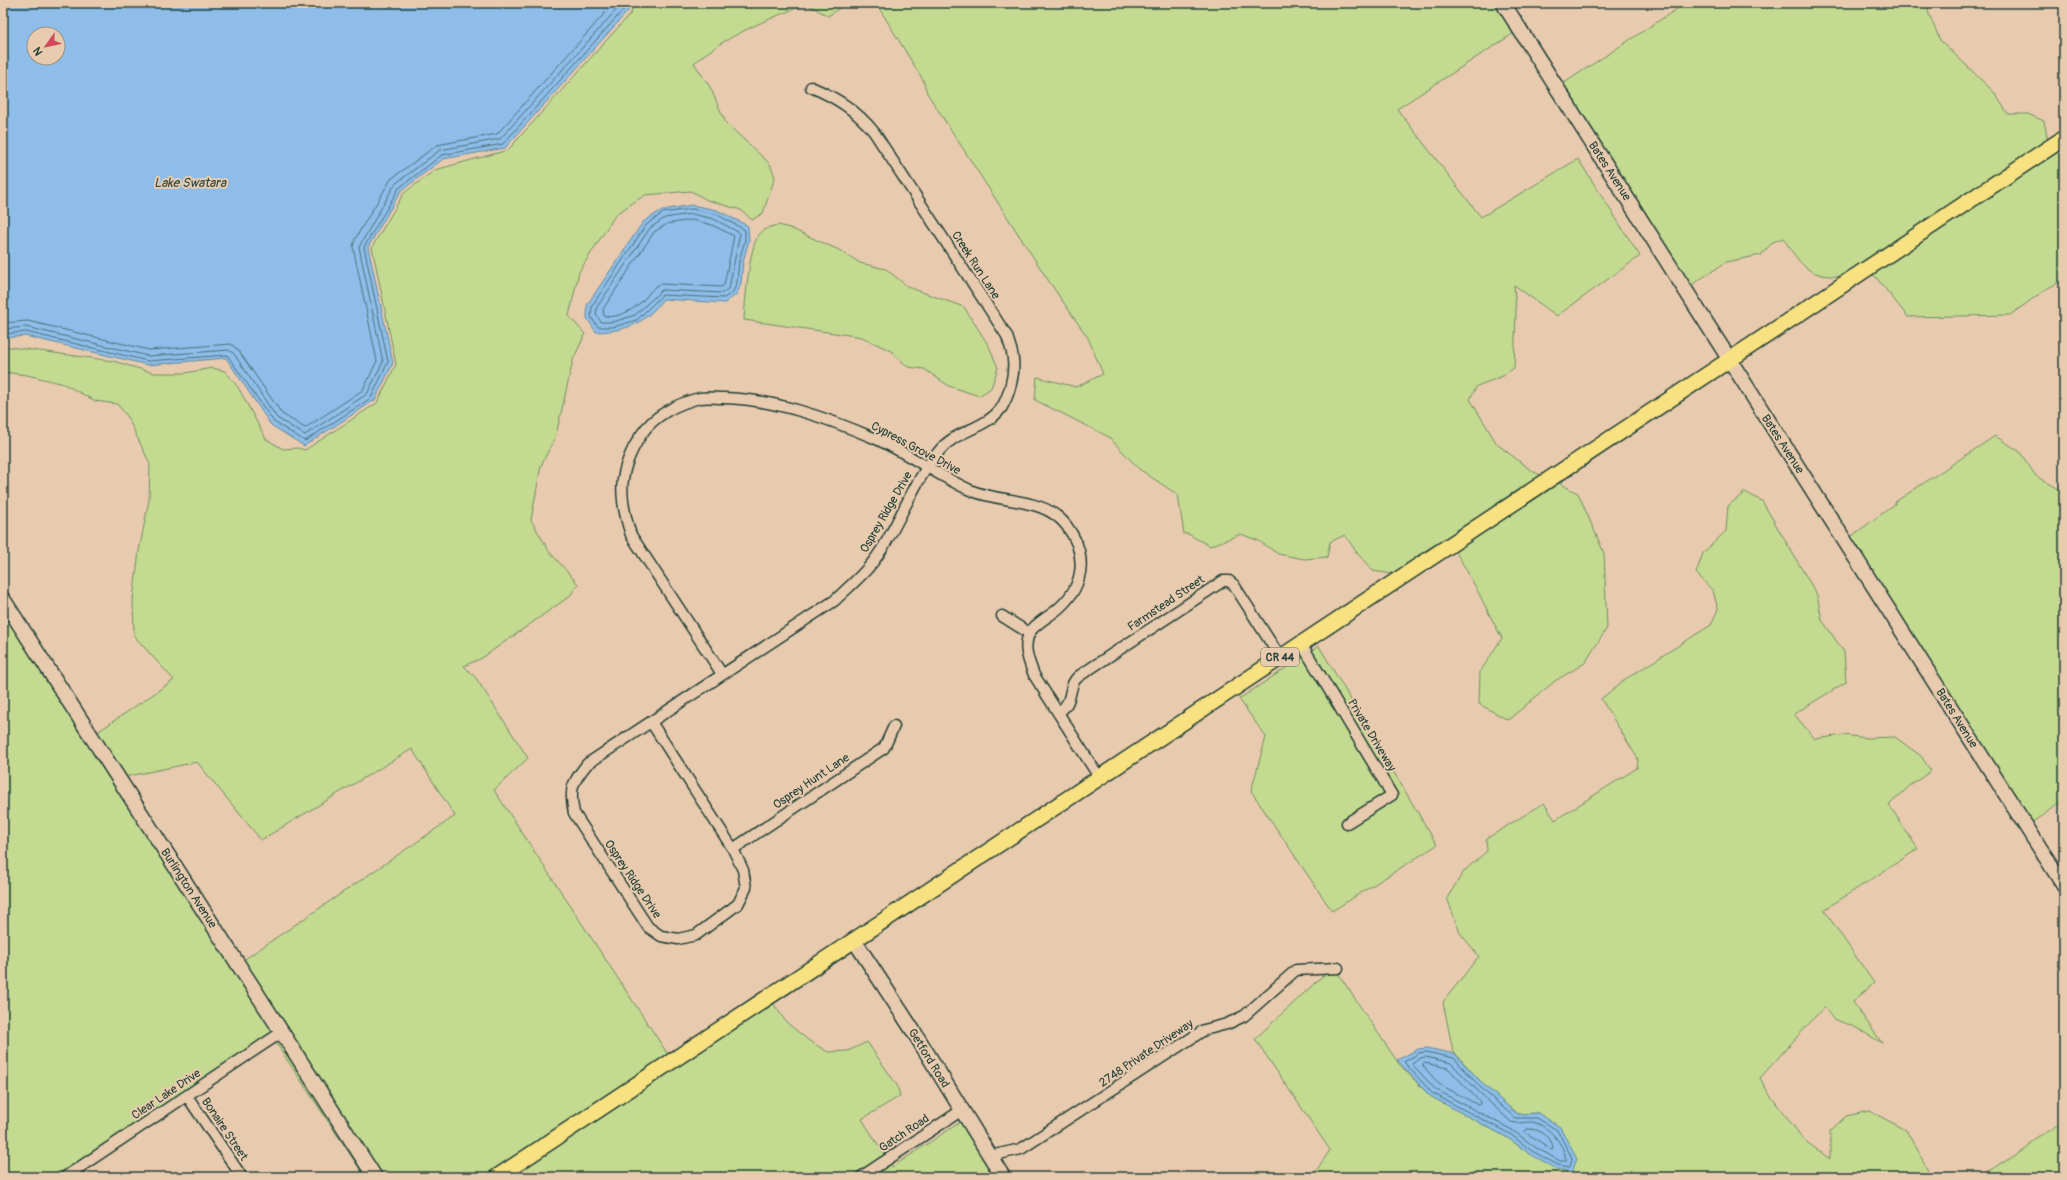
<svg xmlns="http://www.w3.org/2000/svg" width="2067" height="1180" viewBox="0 0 2067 1180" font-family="Pangolin,sans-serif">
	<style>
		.green { fill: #c3da90; stroke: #718c62 }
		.water { fill: #8dbde8; stroke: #618aa0; fill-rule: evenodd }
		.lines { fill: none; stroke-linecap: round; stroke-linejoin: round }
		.shore { stroke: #4b707c; stroke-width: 1 }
		.street-casing { stroke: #1f3d34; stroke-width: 13 }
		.secondary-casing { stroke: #1f3d34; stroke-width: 17 }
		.primary-casing { stroke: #1f3d34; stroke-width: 18 }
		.street { stroke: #e8cbaf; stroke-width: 10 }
		.secondary { stroke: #e8cbaf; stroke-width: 14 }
		.primary { stroke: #f8e181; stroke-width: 15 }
		.labels { text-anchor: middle; stroke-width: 4; stroke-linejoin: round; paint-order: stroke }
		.shield { fill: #e8cbaf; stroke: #5b6859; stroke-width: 1 }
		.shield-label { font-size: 11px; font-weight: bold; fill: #1f3d34 }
		.street-label { font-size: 12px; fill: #1f3d34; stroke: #e8cbaf }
		.water-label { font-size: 13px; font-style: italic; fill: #24433d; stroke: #e8cbaf }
	</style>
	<rect width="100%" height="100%" fill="#e8cbaf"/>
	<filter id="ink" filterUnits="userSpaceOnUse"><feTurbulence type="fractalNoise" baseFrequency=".025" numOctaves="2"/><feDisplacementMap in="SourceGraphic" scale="8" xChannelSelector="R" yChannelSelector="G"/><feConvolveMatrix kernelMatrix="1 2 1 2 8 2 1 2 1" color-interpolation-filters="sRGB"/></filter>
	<g filter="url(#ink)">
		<path class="green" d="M634,3H847L828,16L807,4C768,19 725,36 694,63L710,87L726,123L770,164L775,177L763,213L752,220L741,210L707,200L691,191L645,195L616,214L579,272L569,316L585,334L573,360L556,435L541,466L531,520L549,551L578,584L570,596L482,658L464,666L476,678L528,758L494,790L669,1056L489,1177H382L242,961L455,816L412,749L261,840L197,762L124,777L96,733L174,680L134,636L133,599L139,551L149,500L150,464L127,416L117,404L95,401L64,384L27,375L3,372V346L113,361L154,373H185L212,368L225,371L238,387L266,439L283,449L298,448L305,450L377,403L396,364L372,247L404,193L435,170L508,150L631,13Z
			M876,3H1493L1514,33L1397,109L1481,217L1578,159L1640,256L1557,316L1514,285L1516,312L1514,368L1503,376L1477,386L1470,399L1497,444L1532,471L1545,477L1448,540L1446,538L1418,555L1408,566L1393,574L1373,571L1357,553L1345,535L1330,542L1327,557L1304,559L1278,554L1259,541L1241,534L1210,546L1188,534H1184L1178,495L1139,469L1109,437L1035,400L1037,377L1076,387L1103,374L1088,338L1046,277L927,93L923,80Z
			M1686,3H1927L1929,14L1940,40L1994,92L2008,114H2028L2044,121L2048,141L1846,276C1808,278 1803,268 1783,238L1773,242L1761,255L1726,262L1690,286L1561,85Z
			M2064,144V280L2048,288L2010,315L1908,317L1874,275L1864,276Z
			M778,225L790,228L839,250L860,263L886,269L908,287L964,307L989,346L998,368L991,388L979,396L949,386L924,369L908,367L891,351L862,337L744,320C745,304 749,245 759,235C764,228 770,227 778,225Z
			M1995,436L2019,451L2036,476L2064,492V801L2031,823L1849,538L1895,504V502Z
			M1554,481L1578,493L1604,553L1607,628L1585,663L1555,681L1508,720L1479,704L1480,672L1502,638C1485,608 1472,576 1453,548Z
			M1745,492L1762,501L1817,595L1822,620L1844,652L1846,682L1794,714L1815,739L1843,735L1867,738L1895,737L1921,756L1931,771L1911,785L1889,805L1918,849L1824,910L1874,983L1853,1002L1882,1043L1853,1026L1833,1019L1824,1007L1760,1078L1769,1094L1804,1140L1830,1159V1131L1846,1116L1870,1111L1906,1130L1932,1177H1312L1330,1150L1255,1039L1333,966L1399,1064L1430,1096L1508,1138L1530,1154L1538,1113L1517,1114L1484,1085L1453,1051L1443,1002L1479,956L1460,933L1447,898L1464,871L1487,851L1486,839L1544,803L1555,820L1637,768L1638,759L1601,699L1624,680L1711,625L1718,609L1713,591L1696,573L1703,553L1726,531L1728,506Z
			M3,608L369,1177H365L272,1037L67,1177H3Z
			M1319,646L1437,845L1332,911L1251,791L1266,737L1239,699Z
			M771,1000L786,1022L808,1040L828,1052L848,1051L867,1042L897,1085L900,1096L862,1119L892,1167L962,1121L997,1177H505Z
			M2064,1121V1177H1980Z"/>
		<path class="water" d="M3,3H630L628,11L505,148L443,159L401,191L368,247L393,363L375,400L304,446L271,425L226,358L148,365L25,336L3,338ZM34,34H58V58H34Z
			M692,205L717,210L748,226L749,240L743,262L741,283L737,294L725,303L663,299C645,324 626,331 596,332L587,318V305L643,222L662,210Z
			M1427,1048L1455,1054L1484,1085L1517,1114L1538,1113L1560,1127L1577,1159L1572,1172L1557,1169L1530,1154L1508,1138L1430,1096L1397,1060L1418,1049Z"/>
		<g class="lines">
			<path class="shore" d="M692,209L716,214L745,230V240L739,261L737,282L733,292L724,298L662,295L637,320L613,327H598L591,317L592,306L646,225L663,213Z
				M692,214L714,219L740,233L729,288L722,293L662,290L635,315L613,322H601L596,315L597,307L650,228L665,218Z
				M692,220L712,225L734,236L724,285L721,287L660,284C653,287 651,291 646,297C637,308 619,319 604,316L603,309L654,232L667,224Z
				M3,323L28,321L149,350L231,344L238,350L282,414L305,428L363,390L377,361L353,247L355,239L391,179L437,145L497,134L614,3
				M3,329L26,327L148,356L229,350L234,354L277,418L305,435L367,394L383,362L359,247L395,184L440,150L500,139L619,7L621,3
				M3,334L26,332L148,361L227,355L274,422L305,441L371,398L388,362L364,247L399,188L442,155L503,144L624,9L626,3
				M1426,1052L1454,1058L1481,1088L1515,1118H1537L1557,1130L1572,1158L1570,1167L1558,1165L1532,1151L1510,1134L1432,1093L1404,1062L1419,1053Z
				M1426,1057L1451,1063L1478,1091L1511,1122C1519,1125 1528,1120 1536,1123C1551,1128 1565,1146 1566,1161H1560L1535,1147L1512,1130L1435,1089L1412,1064L1421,1058Z
				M1424,1063L1448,1068L1480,1102V1104L1478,1105L1439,1084L1423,1066Z
				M1527,1129C1538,1128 1552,1136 1553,1148L1551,1149L1525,1132Z"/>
			<g class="street-casing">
				<path id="street" d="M1002,616L1029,633
					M1301,643L1392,795L1347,823
					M722,674L631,535C618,495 618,471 641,435C653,416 678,403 700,398C707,397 716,398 723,398C774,399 827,418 874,438C908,453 937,475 970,490C1001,504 1043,496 1066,525C1088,554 1085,585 1059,608C1049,617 1037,622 1030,632C1022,646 1029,662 1034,675L1099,777
					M1058,713C1076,700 1066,686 1079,676L1223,581H1229L1234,585L1280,657
					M651,722L733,849L743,870L746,888L738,904L696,935L678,939L661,936L648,927L574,813C569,788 572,783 587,764L834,601C850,586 868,571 880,552C901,520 914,480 940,450C956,430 987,429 1002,407C1009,395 1015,374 1013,360C1013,352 1009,344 1007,336L874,132C856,110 837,98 811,87
					M733,849L884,748L894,726
					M187,1096L242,1177
					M990,1156L1021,1149L1204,1030L1227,1024L1244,1016L1296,970L1338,968
					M65,1177L282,1032
					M861,1177L962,1110"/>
			</g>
			<g class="secondary-casing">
				<path id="secondary" d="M1503,3C1691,297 1876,592 2064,886
					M3,599L375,1177
					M854,940L914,1032L1003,1177"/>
			</g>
			<g class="primary-casing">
				<path id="primary" d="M497,1177L2064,138"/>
			</g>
			<use href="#street" class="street"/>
			<use href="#secondary" class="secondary"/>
			<use href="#primary" class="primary"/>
		</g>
	</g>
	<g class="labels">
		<rect class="shield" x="1261" y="648" width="38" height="18" rx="3"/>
		<g class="shield-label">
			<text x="1280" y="661">CR 44</text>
		</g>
		<g class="street-label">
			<text transform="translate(1610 171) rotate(57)" y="4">Bates Avenue</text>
			<text transform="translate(976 265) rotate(57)" y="4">Creek Run Lane</text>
			<text transform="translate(1783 444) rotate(57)" y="4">Bates Avenue</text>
			<text transform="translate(916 448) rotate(28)" y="4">Cypress Grove Drive</text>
			<text transform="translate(886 512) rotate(-60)" y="4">Osprey Ridge Drive</text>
			<text transform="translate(1166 603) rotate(-34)" y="4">Farmstead Street</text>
			<text transform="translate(1957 718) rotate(58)" y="4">Bates Avenue</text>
			<text transform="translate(1372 735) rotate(59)" y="4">Private Driveway</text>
			<text transform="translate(811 781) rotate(-34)" y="4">Osprey Hunt Lane</text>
			<text transform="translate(633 879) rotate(56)" y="4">Osprey Ridge Drive</text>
			<text transform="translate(189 888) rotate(57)" y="4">Burlington Avenue</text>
			<text transform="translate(1146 1053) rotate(-34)" y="4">2748 Private Driveway</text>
			<text transform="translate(929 1058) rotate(58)" y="4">Getford Road</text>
			<text transform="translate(166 1094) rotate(-34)" y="4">Clear Lake Drive</text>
			<text transform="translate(225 1129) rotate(56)" y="4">Bonaire Street</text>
			<text transform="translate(904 1133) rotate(-34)" y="4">Gatch Road</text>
		</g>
		<g class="water-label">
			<text x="190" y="187">Lake Swatara</text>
		</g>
	</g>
	<rect width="2067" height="1180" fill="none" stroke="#e8cbaf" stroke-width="16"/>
	<rect x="8" y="8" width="2051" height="1164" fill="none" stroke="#1f3d34" stroke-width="1.5" filter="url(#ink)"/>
	<g transform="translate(46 46) rotate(237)"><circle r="19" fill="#e8cbaf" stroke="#98927e"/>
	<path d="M0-3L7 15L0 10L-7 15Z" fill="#d1495b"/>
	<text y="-6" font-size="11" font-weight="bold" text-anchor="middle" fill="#1f3d34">N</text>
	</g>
</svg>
